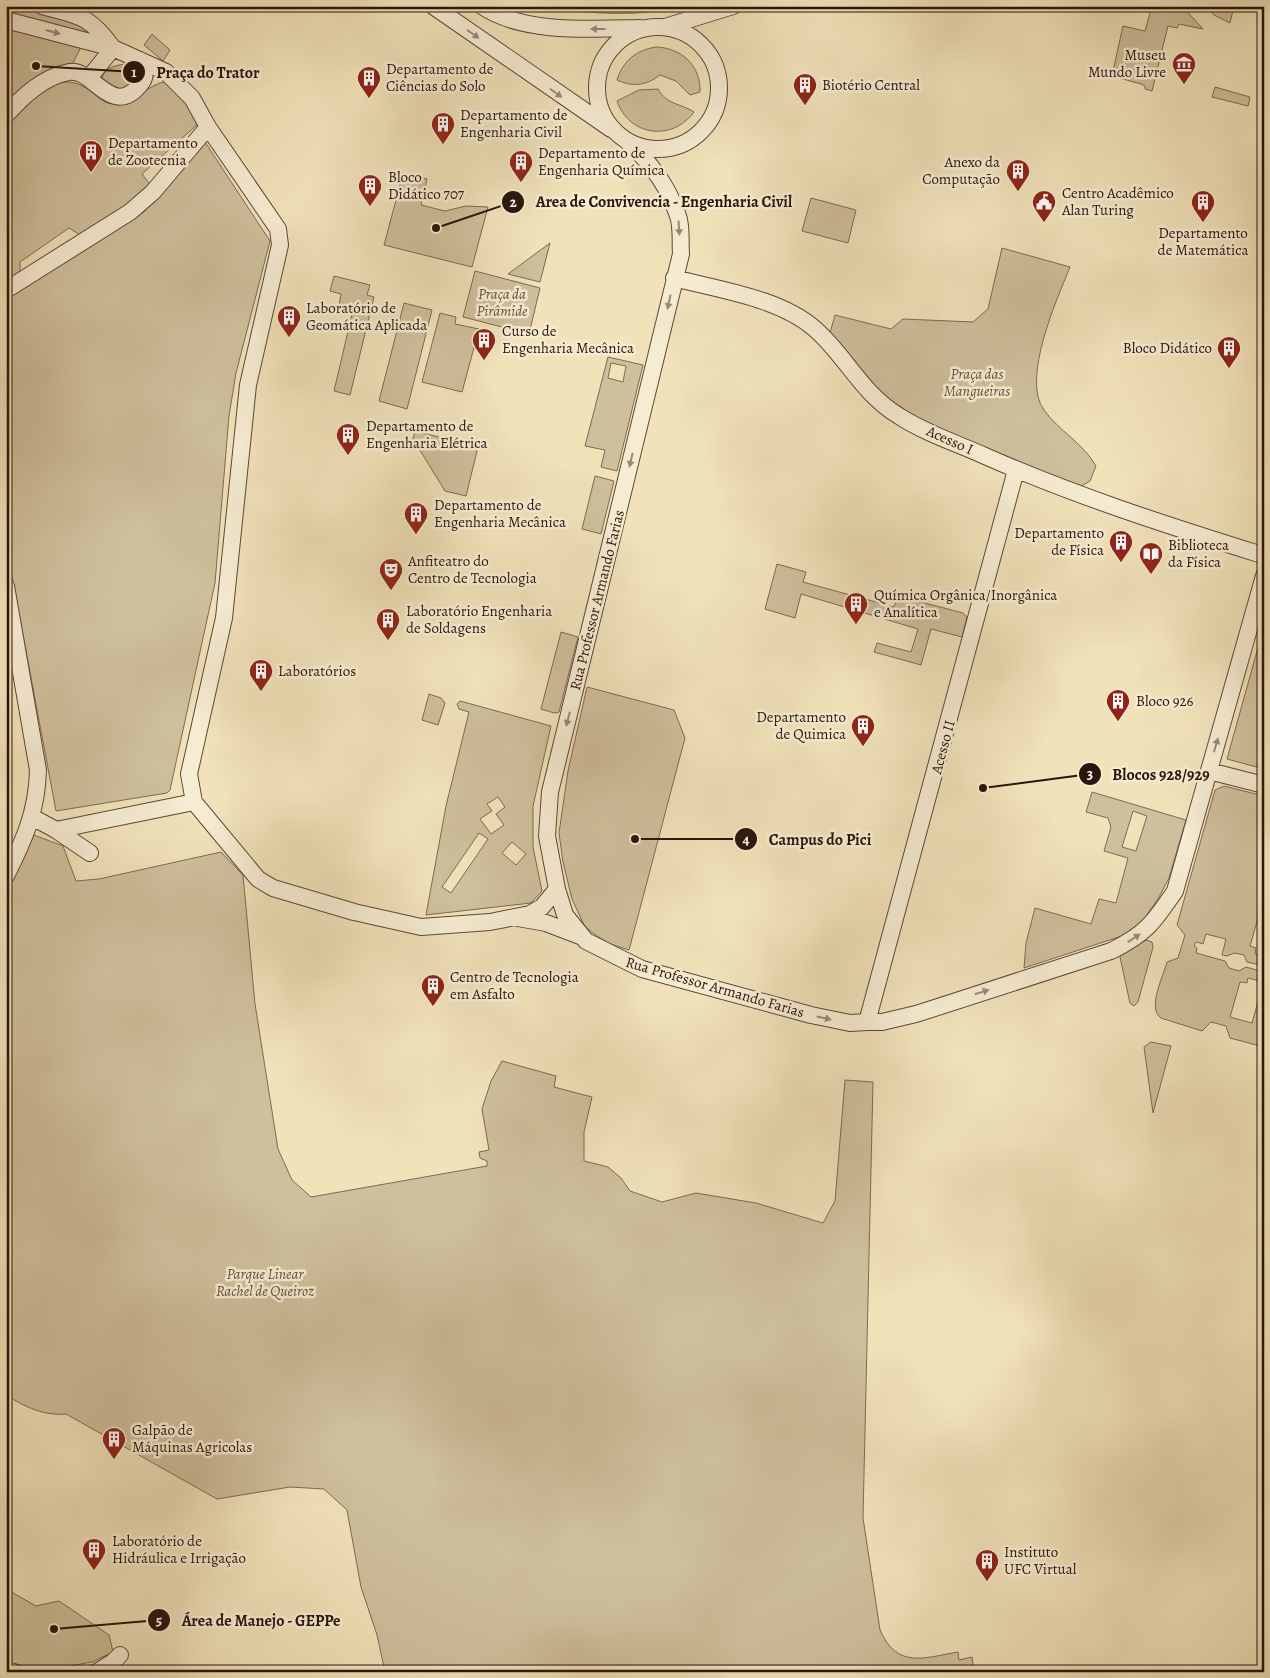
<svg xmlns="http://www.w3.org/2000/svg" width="1270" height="1678" viewBox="0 0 1270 1678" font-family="Alegreya,serif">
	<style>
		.green { fill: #cfbf9c; stroke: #7c6a54; fill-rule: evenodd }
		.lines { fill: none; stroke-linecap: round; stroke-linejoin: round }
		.street-casing { stroke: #5a4837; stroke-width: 18 }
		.street { stroke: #f6ecd2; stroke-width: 16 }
		.oneway { fill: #998b78 }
		.labels { text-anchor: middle; stroke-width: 5; stroke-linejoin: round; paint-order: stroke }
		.poi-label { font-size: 15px; fill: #28150b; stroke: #f6ecd2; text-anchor: start }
		.park-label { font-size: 15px; font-style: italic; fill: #62503e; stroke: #f6ecd2 }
		.street-label { font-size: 15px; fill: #28150b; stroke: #f6ecd2 }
		.leader { fill: none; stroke: #28150b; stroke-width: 2 }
		.callout-dot { fill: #28150b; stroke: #f6ecd2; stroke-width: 2 }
		.mark-label { font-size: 15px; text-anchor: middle; font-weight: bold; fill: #fff }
		.callout-label { font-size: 16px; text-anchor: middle; font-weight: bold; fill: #28150b; stroke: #f6ecd2; stroke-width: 5; stroke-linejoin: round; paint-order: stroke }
	</style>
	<rect width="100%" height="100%" fill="#f1e2ba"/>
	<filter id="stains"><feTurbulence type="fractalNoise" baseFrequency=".004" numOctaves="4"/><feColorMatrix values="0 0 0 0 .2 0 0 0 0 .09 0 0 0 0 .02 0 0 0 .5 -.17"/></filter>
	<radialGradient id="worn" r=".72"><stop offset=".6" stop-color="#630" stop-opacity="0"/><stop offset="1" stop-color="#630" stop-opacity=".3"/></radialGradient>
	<path class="green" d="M6,6H28L86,22L88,31L86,35L6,17Z
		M528,6H685C634,19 579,12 528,6Z
		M1152,6H1182L1203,29L1179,24L1177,28L1168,26L1152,91L1145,89V86L1141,84L1112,76L1123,26L1145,31Z
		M1205,6H1234L1230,23L1214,15Z
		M6,29L79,44L81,47L73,63L6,104Z
		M152,34L170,50L163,61L144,45Z
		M656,47C682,48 701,66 700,92L690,95L676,81L660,75C646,86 632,87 617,80C623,61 636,50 656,47Z
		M130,64L139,72L131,85L117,91L102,79C103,67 119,64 130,64Z
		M168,81L186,101L198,124L142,174L152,187L83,237L69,228L20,262V276L6,284V125C25,103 54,68 86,88C96,94 103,105 116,104C134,103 148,84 168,81Z
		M1215,87L1250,97L1248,106L1212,97Z
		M658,89C667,105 680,103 694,112C672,142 629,136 617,101L639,90Z
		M205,142L270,241L236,373L229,416L215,583L170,790L167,793L56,811L6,544V299L144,212Z
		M403,174L427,179L421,205L445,211L466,206L488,207L472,267L384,245Z
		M811,198L856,210L848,243L802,231Z
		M550,243L540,282L508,274Z
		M1002,248L1070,267C1057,299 1021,379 1044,410C1059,431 1083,443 1096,466L1090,481L1078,488L931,428L880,393L830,333L835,315L891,329L903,319L973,322L988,309Z
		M475,271L540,288L529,334L463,317Z
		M334,276L370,285L367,295L374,297L350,395L334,391L353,310L339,306L341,294L330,291Z
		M404,303L432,310L407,409L379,401Z
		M440,313L456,317L455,324L479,329L462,392L422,382Z
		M608,357L643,365L617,471L601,467L605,450L585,446ZM611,363L626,366L623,382L608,378Z
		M415,431L478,447L466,496L445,491L413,439Z
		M595,476L614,481L601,534L582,529Z
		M777,564L806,572L803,582L894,607L898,596L963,613L967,617L962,637L931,629L921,665L874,652L877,643L911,652L918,629L801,594L795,618L765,609Z
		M1264,626V769L1227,759Z
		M561,632L578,637L559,712L554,713L541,709Z
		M587,687L674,710L685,738L629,950L610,944L594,934L584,925L572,899L563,862L559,833L568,771Z
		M429,694L441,698L445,703L438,725L422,720Z
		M460,701L551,726L533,806V847L542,891L531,903L426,915L446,806L469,712L459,709L457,704ZM498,797L505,807L496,814L504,825L491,834L480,819L492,811L487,804ZM479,833L488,839L451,893L442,887ZM512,842L526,854L516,865L502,853Z
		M1224,786L1264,796V912L1260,911L1250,946L1256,948L1255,954L1264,956V966L1247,962L1244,955L1234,953L1227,956L1222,955L1226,939L1206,934L1203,944L1196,942L1194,946L1197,948L1196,953L1225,961L1229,968L1239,971L1246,967L1264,972L1263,982L1248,978L1247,983L1240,982L1230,1017L1252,1023L1262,988H1264L1262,1026L1264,1027V1047L1230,1038L1226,1026L1211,1022L1202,1031L1161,1018C1147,1008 1163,977 1167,962L1178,958L1185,935L1177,925L1215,790Z
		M1092,792L1186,820L1169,878L1158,899L1141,923L1125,935L1024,968L1026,943L1035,908L1091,924L1099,899L1116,903L1128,858L1104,851L1111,827L1108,818L1086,812ZM1133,811L1147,816L1136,851L1122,847Z
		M34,835L63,846L76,881L99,879L221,852L243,875L255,1004L278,1149L292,1180L311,1197L487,1166V1161L480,1158L479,1152L489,1150L482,1109L491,1081L502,1061L556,1076L554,1087L592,1097L584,1132V1161L608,1167L621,1178L630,1191L662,1202L696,1193L756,1203L823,1223L835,1201L845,1080L873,1082L863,1518L880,1630C897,1669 923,1658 958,1652L959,1660L972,1657L974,1672H385L377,1635L361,1587L347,1510L324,1489L290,1487L217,1499L66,1414C44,1416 25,1407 6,1395V892Z
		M1146,940L1152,942L1153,947L1138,1002L1134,1006L1130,1003L1120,957L1121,954Z
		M1151,1042L1171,1046L1153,1113L1144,1047Z
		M6,1589L36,1606L59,1601L109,1635L113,1652L92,1662L41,1671L6,1662Z"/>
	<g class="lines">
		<g class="street-casing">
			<path id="street" d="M42,6C80,16 89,15 113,48
				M433,6L611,129
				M482,6C522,34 593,29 640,28
				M6,20L113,48L166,72L192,98L208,127L278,229L280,245L248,385L224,618L189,774L194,802L258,879L273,888L354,912L421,927L490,922L530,914L542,907L557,889
				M665,27L733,6
				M597 88a61 61 0 1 1 122 0a61 61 0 1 1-122 0Z
				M89,78L113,48
				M6,115C23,96 43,77 69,72C93,67 113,122 142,82C147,74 144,67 140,60
				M629,143C650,162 669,188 678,216C682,227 680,242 681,254L550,792L547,836L557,889L565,915L586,941L642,969L811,1015L850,1023L867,1022H882L916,1014L1111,951C1146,934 1154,922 1175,891L1264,576
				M674,278C719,290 780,298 815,329C846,356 861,393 899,416C925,433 956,443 985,456C1073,495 1166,525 1259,554
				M6,290L130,212L153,192L208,127
				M6,586L38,770C37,812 24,840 6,876
				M1209,771L1264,785
				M32,817L56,830L194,802
				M56,830L90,853
				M518,918L546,923L580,936
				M867,1022L1016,470
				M6,1670L14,1672
				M97,1672L113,1662L120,1655"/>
		</g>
		<use href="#street" class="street"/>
	</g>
	<defs><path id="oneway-solid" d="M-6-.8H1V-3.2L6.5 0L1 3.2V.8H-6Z" transform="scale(1.25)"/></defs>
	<g class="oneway">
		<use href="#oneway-solid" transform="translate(598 29) rotate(-180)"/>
		<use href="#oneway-solid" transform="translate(53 32) rotate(15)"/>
		<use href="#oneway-solid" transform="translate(473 34) rotate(35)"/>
		<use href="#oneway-solid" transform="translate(556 93) rotate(35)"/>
		<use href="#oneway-solid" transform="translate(679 228) rotate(86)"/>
		<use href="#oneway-solid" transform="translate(669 302) rotate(102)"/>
		<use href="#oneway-solid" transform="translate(631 460) rotate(103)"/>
		<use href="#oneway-solid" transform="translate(568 719) rotate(104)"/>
		<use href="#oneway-solid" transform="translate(1216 745) rotate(-74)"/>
		<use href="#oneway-solid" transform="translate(1134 938) rotate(-33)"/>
		<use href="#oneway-solid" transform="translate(982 992) rotate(-17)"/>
		<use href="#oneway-solid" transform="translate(824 1018) rotate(12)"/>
	</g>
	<defs>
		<g id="museum-pin" transform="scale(1.25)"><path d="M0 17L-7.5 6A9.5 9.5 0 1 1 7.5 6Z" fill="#8f2418" stroke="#f6ecd2"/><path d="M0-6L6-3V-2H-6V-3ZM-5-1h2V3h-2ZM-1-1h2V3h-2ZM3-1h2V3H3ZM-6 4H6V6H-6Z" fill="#fff"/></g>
		<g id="building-pin" transform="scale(1.25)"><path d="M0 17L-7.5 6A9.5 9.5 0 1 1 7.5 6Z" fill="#8f2418" stroke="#f6ecd2"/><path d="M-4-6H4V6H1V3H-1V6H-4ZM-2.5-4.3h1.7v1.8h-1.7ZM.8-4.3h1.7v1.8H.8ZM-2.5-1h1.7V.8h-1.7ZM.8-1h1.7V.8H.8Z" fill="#fff"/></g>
		<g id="civic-pin" transform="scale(1.25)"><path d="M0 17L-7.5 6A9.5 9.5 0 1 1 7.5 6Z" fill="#8f2418" stroke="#f6ecd2"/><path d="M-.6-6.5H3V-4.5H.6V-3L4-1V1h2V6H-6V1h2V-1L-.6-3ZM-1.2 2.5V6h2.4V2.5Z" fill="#fff"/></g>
		<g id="library-pin" transform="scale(1.25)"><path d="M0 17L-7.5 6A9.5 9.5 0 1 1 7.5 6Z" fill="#8f2418" stroke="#f6ecd2"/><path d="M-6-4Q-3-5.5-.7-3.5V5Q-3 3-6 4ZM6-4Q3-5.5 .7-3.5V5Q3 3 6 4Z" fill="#fff"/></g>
		<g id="theatre-pin" transform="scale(1.25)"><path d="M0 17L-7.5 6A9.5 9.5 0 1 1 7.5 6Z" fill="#8f2418" stroke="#f6ecd2"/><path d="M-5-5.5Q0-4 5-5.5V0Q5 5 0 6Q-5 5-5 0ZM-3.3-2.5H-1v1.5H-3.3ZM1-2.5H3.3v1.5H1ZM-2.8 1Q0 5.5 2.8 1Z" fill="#fff"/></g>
	</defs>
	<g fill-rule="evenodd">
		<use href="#museum-pin" x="1184" y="64"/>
		<use href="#building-pin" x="369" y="78"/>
		<use href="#building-pin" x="805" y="85"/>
		<use href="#building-pin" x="443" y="124"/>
		<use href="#building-pin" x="91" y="152"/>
		<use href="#building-pin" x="521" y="162"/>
		<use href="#building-pin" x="1018" y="171"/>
		<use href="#building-pin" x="370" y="186"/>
		<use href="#civic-pin" x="1044" y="202"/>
		<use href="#building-pin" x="1203" y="202"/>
		<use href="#building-pin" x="289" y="317"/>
		<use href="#building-pin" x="484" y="340"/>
		<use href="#building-pin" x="1229" y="348"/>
		<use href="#building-pin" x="348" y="435"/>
		<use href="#building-pin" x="416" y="514"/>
		<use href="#building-pin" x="1121" y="542"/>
		<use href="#library-pin" x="1151" y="554"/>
		<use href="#theatre-pin" x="391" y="570"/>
		<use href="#building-pin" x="856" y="604"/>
		<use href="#building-pin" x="388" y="620"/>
		<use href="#building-pin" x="261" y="671"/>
		<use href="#building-pin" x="1118" y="701"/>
		<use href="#building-pin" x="863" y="726"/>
		<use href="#building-pin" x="433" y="986"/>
		<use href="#building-pin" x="114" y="1439"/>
		<use href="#building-pin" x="94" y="1550"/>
		<use href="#building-pin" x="987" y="1561"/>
	</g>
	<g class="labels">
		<g class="poi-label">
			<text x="1166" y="60" text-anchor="end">Museu<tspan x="1166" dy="17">Mundo Livre</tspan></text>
			<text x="386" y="74">Departamento de<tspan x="386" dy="17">Ciências do Solo</tspan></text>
			<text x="822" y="90">Biotério Central</text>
			<text x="460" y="120">Departamento de<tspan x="460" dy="17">Engenharia Civil</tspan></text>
			<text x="108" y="148">Departamento<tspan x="108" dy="17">de Zootecnia</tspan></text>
			<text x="538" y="158">Departamento de<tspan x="538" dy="17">Engenharia Química</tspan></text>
			<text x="1000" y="167" text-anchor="end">Anexo da<tspan x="1000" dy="17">Computação</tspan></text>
			<text x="388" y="182">Bloco<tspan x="388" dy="17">Didático 707</tspan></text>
			<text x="1062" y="198">Centro Acadêmico<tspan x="1062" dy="17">Alan Turing</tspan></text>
			<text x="1203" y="238" text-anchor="middle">Departamento<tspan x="1203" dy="17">de Matemática</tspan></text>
			<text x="306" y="313">Laboratório de<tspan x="306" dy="17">Geomática Aplicada</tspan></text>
			<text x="502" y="336">Curso de<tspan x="502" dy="17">Engenharia Mecânica</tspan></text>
			<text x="1212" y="353" text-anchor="end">Bloco Didático</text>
			<text x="366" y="431">Departamento de<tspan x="366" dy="17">Engenharia Elétrica</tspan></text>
			<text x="434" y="510">Departamento de<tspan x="434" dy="17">Engenharia Mecânica</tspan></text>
			<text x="1104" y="538" text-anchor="end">Departamento<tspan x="1104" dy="17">de Física</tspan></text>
			<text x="1168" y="550">Biblioteca<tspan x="1168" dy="17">da Física</tspan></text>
			<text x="408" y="566">Anfiteatro do<tspan x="408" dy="17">Centro de Tecnologia</tspan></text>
			<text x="874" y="600">Química Orgânica/Inorgânica<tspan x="874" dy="17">e Analítica</tspan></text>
			<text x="406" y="616">Laboratório Engenharia<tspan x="406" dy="17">de Soldagens</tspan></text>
			<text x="278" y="676">Laboratórios</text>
			<text x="1136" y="706">Bloco 926</text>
			<text x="846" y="722" text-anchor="end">Departamento<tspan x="846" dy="17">de Quimica</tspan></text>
			<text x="450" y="982">Centro de Tecnologia<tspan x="450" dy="17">em Asfalto</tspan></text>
			<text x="132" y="1435">Galpão de<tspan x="132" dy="17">Máquinas Agricolas</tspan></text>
			<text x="112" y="1546">Laboratório de<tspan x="112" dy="17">Hidráulica e Irrigação</tspan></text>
			<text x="1004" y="1557">Instituto<tspan x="1004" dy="17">UFC Virtual</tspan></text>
		</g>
		<g class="park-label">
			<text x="502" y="299">Praça da<tspan x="502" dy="17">Pirâmide</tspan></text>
			<text x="977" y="379">Praça das<tspan x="977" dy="17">Mangueiras</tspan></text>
			<text x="265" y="1279">Parque Linear<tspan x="265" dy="17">Rachel de Queiroz</tspan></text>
		</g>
		<g class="street-label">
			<text transform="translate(950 440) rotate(24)" y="5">Acesso I</text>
			<text transform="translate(597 600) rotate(-76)" y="5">Rua Professor Armando Farias</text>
			<text transform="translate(943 747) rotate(-75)" y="5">Acesso II</text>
			<text transform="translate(715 987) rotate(16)" y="5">Rua Professor Armando Farias</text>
		</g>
	</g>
	<path class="leader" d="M36 66L134 72M436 228L513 202M983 788L1090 774M635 839L746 839M54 1629L159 1620"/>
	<g class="callout-dot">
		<circle cx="36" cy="66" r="5"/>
		<circle cx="436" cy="228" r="5"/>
		<circle cx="983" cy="788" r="5"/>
		<circle cx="635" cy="839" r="5"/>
		<circle cx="54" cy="1629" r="5"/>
		<circle cx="134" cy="72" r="12"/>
		<circle cx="513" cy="202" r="12"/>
		<circle cx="1090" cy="774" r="12"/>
		<circle cx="746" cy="839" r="12"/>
		<circle cx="159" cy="1620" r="12"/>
	</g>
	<g class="mark-label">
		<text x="134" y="77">1</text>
		<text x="513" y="207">2</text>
		<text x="1090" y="779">3</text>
		<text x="746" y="844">4</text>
		<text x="159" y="1625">5</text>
	</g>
	<g class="callout-label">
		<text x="208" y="78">Praça do Trator</text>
		<text x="664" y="207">Area de Convivencia - Engenharia Civil</text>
		<text x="1161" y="780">Blocos 928/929</text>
		<text x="820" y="845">Campus do Pici</text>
		<text x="261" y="1626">Área de Manejo - GEPPe</text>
	</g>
	<rect width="1270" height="1678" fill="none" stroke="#f1e2ba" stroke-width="25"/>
	<rect x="8" y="8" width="1255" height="1663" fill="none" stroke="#28150b" stroke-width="2.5"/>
	<rect x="12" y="12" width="1245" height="1653" fill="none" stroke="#28150b"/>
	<rect width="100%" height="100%" filter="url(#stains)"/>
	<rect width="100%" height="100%" fill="url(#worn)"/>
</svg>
